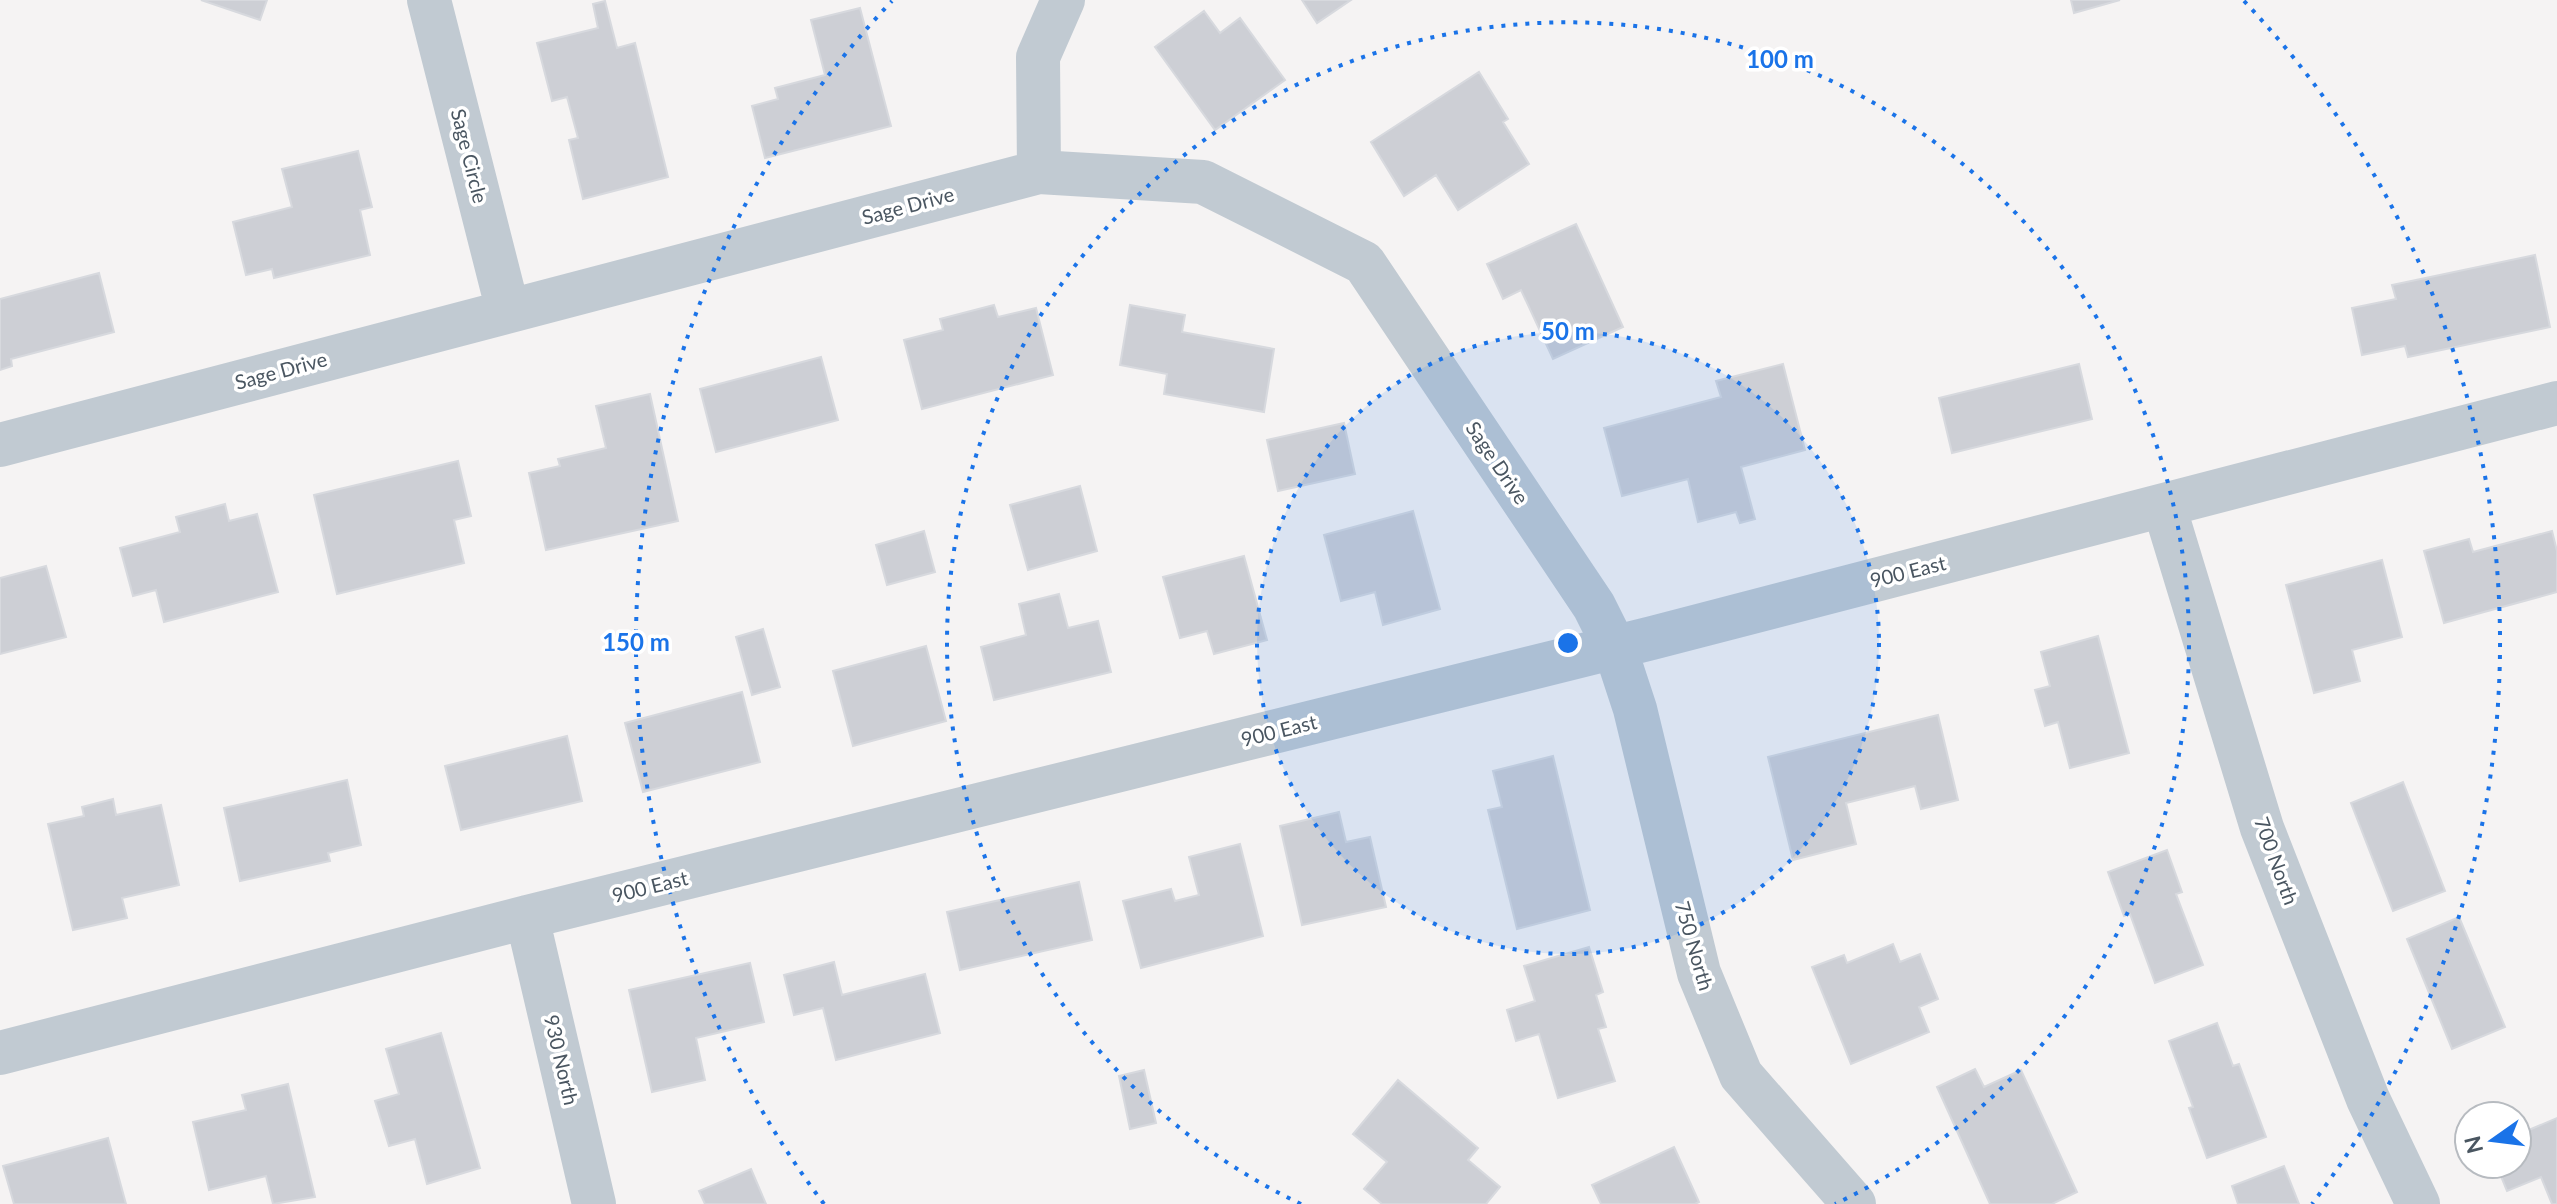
<svg xmlns="http://www.w3.org/2000/svg" width="2557" height="1204" viewBox="0 0 2557 1204" font-family="Lato,sans-serif">
	<style>
		.building { fill: #cdcfd5; stroke: #d7d9de; stroke-width: 2 }
		.lines { fill: none; stroke-linecap: round; stroke-linejoin: round }
		.minor { stroke: #c1cad2; stroke-width: 44 }
		.ring { fill: none; stroke: #1a73e8; stroke-width: 4; stroke-dasharray: 4 8 }
		.labels { text-anchor: middle; stroke-width: 7; stroke-linejoin: round; paint-order: stroke }
		.street-label { font-size: 20px; fill: #4a5661; stroke: #fff }
		.centre { fill: #1a73e8; stroke: #fff; stroke-width: 4 }
		.ring-label { font-size: 24px; text-anchor: middle; font-weight: bold; fill: #1a73e8; stroke: #fff; stroke-width: 7; stroke-linejoin: round; paint-order: stroke }
	</style>
	<rect width="100%" height="100%" fill="#f5f3f3"/>
	<path class="building" d="M201,0H267L260,20Z
		M1302,0H1351L1317,23Z
		M2071,0H2120L2074,13Z
		M605,1L617,48L635,43L668,177L583,199L569,140L578,138L567,97L552,101L537,43L598,28L593,4Z
		M860,8L891,126L765,158L752,106L778,99L775,88L825,75L811,20Z
		M1204,11L1220,33L1240,18L1285,80L1215,130L1155,47Z
		M1479,72L1508,119L1503,122L1529,164L1458,210L1436,175L1404,196L1371,142Z
		M358,151L372,207L360,210L370,255L274,278L272,269L246,275L233,222L292,207L282,169Z
		M1576,224L1623,327L1553,359L1521,290L1503,299L1487,264Z
		M2535,255L2550,327L2408,357L2405,346L2362,355L2352,308L2396,299L2392,285Z
		M99,273L114,332L11,359L12,366L0,370V299Z
		M994,305L998,317L1036,308L1053,375L922,409L904,340L943,330L940,319Z
		M1130,305L1185,315L1182,332L1274,349L1264,412L1164,394L1167,374L1120,365Z
		M821,357L838,420L716,452L700,389Z
		M1783,364L1805,450L1741,467L1755,519L1740,523L1736,512L1698,522L1688,479L1622,496L1604,428L1721,397L1716,381Z
		M2079,364L2092,419L1952,453L1939,398Z
		M650,394L678,521L546,550L529,473L560,466L558,459L606,448L596,406Z
		M1344,423L1355,474L1278,491L1267,440Z
		M458,461L471,516L454,520L464,563L337,594L314,495Z
		M1080,486L1097,551L1028,570L1010,505Z
		M225,504L229,521L257,514L278,592L164,622L156,590L133,596L120,548L180,532L176,517Z
		M1413,511L1440,609L1383,625L1375,592L1341,601L1324,535Z
		M924,531L935,572L887,585L876,545Z
		M2552,531L2557,551V592L2444,623L2424,551L2469,539L2473,552Z
		M1244,556L1267,640L1214,654L1207,631L1180,638L1163,577Z
		M2382,560L2402,637L2352,650L2360,681L2314,693L2286,585Z
		M46,566L66,637L0,654V578Z
		M1059,594L1068,628L1098,621L1111,672L994,700L981,647L1026,635L1019,604Z
		M763,629L780,687L752,695L736,637Z
		M2098,636L2129,753L2070,768L2058,722L2045,726L2035,690L2050,686L2041,652Z
		M926,646L946,721L853,746L833,671Z
		M742,692L760,762L643,792L625,723Z
		M1938,715L1958,800L1921,809L1915,786L1846,803L1856,844L1793,860L1768,757Z
		M567,736L582,801L461,830L445,766Z
		M1553,756L1590,910L1517,929L1488,810L1502,807L1493,771Z
		M347,780L361,845L328,853L330,861L240,881L224,808Z
		M2403,782L2445,891L2393,911L2351,803Z
		M113,799L116,815L161,805L179,885L122,898L127,918L73,930L48,824L84,816L82,807Z
		M1339,812L1346,842L1370,837L1386,907L1302,925L1280,826Z
		M1240,844L1263,936L1141,968L1123,901L1171,889L1175,901L1199,895L1189,857Z
		M2167,850L2182,892L2176,894L2203,965L2155,983L2130,914L2124,916L2108,872Z
		M1079,882L1092,940L960,970L947,912Z
		M2459,917L2505,1027L2452,1049L2407,939Z
		M1893,944L1900,962L1920,954L1938,999L1919,1007L1929,1032L1851,1064L1812,967L1844,955L1847,963Z
		M1589,947L1603,992L1596,995L1606,1027L1598,1029L1615,1081L1558,1098L1539,1034L1516,1041L1507,1010L1535,1001L1524,966Z
		M834,962L842,995L925,974L940,1033L836,1060L823,1008L794,1015L784,975Z
		M750,963L764,1022L696,1038L705,1080L652,1092L629,990Z
		M2217,1023L2233,1066L2239,1064L2266,1137L2207,1158L2189,1108L2193,1107L2169,1041Z
		M441,1033L480,1168L427,1184L415,1139L389,1146L375,1101L399,1094L386,1049Z
		M1975,1069L1984,1087L2021,1070L2077,1192L2052,1204H1990L1937,1087Z
		M1144,1070L1156,1123L1130,1129L1119,1076Z
		M1398,1080L1478,1148L1468,1160L1500,1187L1486,1204H1382L1364,1189L1387,1162L1353,1134Z
		M288,1084L315,1197L273,1204L266,1176L209,1190L193,1122L246,1110L242,1095Z
		M2557,1118V1204H2552L2541,1177L2507,1191L2496,1164H2517V1135Z
		M108,1138L126,1204H14L3,1166Z
		M1674,1147L1699,1202L1695,1204H1601L1592,1185Z
		M2284,1166L2299,1204H2238L2232,1186Z
		M751,1169L766,1204H705L699,1191Z"/>
	<g class="lines">
		<path class="minor" d="M429,0L508,311
			M1039,172L1038,57L1063,0
			M0,445L1039,172L1203,182L1364,263L1594,606L1615,648L1635,709L1699,973L1741,1075L1854,1204
			M2164,506L2262,828L2368,1099L2418,1204
			M527,917L594,1204
			M0,1053L527,917L1652,638L2557,403"/>
	</g>
	<circle cx="1568" cy="643" r="311" fill="#1a73e8" fill-opacity=".12"/>
	<g class="ring">
		<circle cx="1568" cy="643" r="311"/>
		<path d="M1301 1204A621 621 0 1 1 1835 1204"/>
		<path d="M824 1204A932 932 0 0 1 892 1M2244 1A932 932 0 0 1 2312 1204"/>
	</g>
	<g class="labels">
		<g class="street-label">
			<text transform="translate(469 156) rotate(76)" y="7">Sage Circle</text>
			<text transform="translate(908 206) rotate(-15)" y="7">Sage Drive</text>
			<text transform="translate(281 371) rotate(-15)" y="7">Sage Drive</text>
			<text transform="translate(1497 463) rotate(56)" y="7">Sage Drive</text>
			<text transform="translate(1908 572) rotate(-14)" y="7">900 East</text>
			<text transform="translate(1279 731) rotate(-14)" y="7">900 East</text>
			<text transform="translate(2276 861) rotate(70)" y="7">700 North</text>
			<text transform="translate(650 887) rotate(-14)" y="7">900 East</text>
			<text transform="translate(1694 946) rotate(74)" y="7">750 North</text>
			<text transform="translate(561 1060) rotate(77)" y="7">930 North</text>
		</g>
	</g>
	<circle cx="1568" cy="643" r="12" class="centre"/>
	<g class="ring-label">
		<text x="1780" y="68">100 m</text>
		<text x="1568" y="340">50 m</text>
		<text x="636" y="651">150 m</text>
	</g>
	<g transform="translate(2493 1140) rotate(256)"><circle r="38" fill="#ffffff" stroke="#b7bbc0" stroke-width="2"/>
	<path d="M0-6L14 30L0 20L-14 30Z" fill="#1a73e8"/>
	<text y="-12" font-size="22" font-weight="bold" text-anchor="middle" fill="#4a5661">N</text>
	</g>
</svg>
